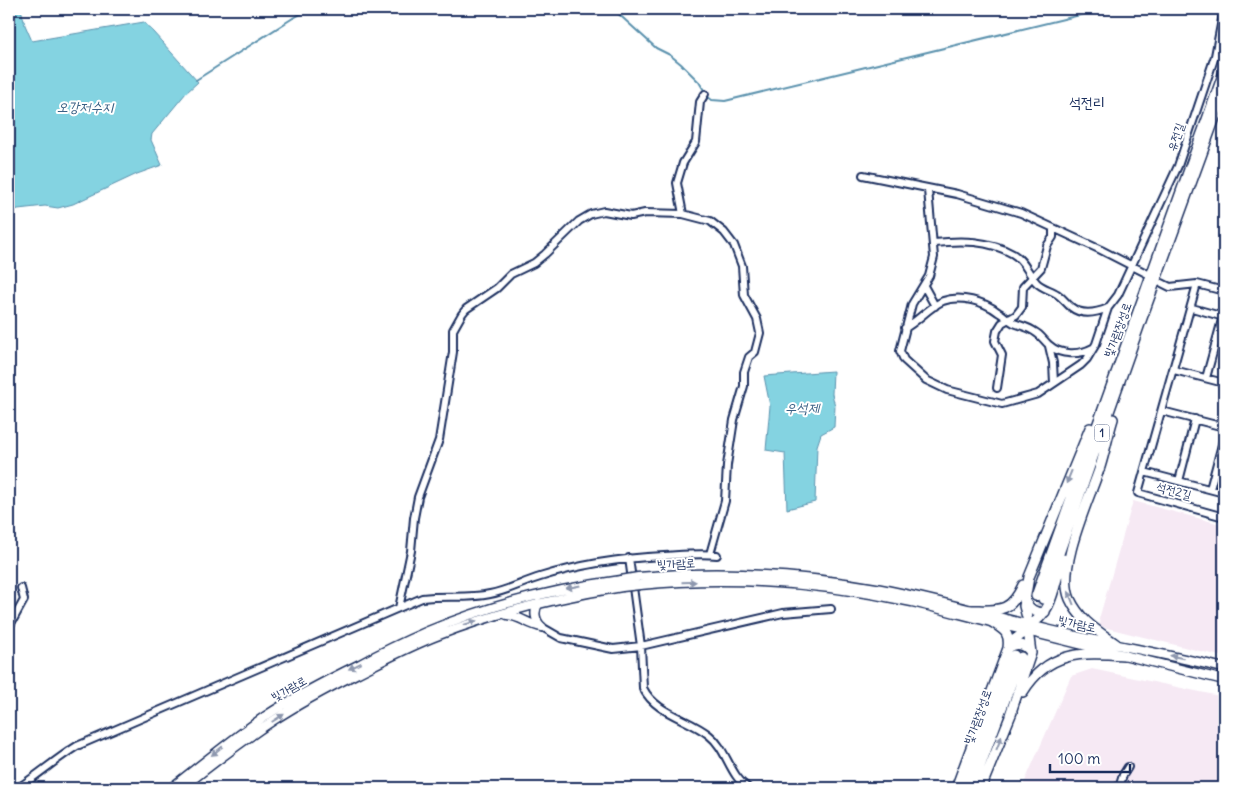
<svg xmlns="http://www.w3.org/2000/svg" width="1233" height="797" viewBox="0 0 1233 797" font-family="Delius,'Poor Story',sans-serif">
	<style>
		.built { fill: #f6e9f4 }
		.water { fill: #84d3e1; stroke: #5a91ad }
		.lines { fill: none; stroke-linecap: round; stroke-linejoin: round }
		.stream { stroke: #5a91ad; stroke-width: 2 }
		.highway-tunnel { stroke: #d1d5df; stroke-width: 9; stroke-dasharray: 9 4.5; stroke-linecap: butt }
		.minor-casing { stroke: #1b2f5e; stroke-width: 10 }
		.major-casing { stroke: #1b2f5e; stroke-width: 11 }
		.highway-casing { stroke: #1b2f5e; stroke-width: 12 }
		.minor { stroke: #fff; stroke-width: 6 }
		.major { stroke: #fff; stroke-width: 8 }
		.highway { stroke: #fff; stroke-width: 9 }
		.major-bridge-casing { stroke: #1b2f5e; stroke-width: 11; stroke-linecap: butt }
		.major-bridge { stroke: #fff; stroke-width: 8 }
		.oneway { fill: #8d97ae }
		.labels { text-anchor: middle; stroke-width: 4; stroke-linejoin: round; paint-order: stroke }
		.shield { fill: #fff; stroke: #5f6d8e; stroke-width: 1 }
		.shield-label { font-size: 11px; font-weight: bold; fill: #1b2f5e }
		.street-label { font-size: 12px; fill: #1b2f5e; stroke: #fff }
		.water-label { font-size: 14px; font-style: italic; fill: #3a6085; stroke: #fff }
		.quarter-label { font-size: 15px; fill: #1b2f5e; stroke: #fff }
	</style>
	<rect width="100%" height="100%" fill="#fff"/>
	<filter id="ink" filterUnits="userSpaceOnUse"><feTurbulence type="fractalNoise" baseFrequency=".02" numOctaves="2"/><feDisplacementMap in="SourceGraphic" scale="10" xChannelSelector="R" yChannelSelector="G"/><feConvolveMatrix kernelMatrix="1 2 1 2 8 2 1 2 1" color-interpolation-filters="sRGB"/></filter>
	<g filter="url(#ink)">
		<path class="built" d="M1133,501L1224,525V657L1103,627L1100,625L1099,619Z
			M1092,669L1224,697V788H1022L1071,676Z"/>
		<path class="water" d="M21,9L25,25L32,41L144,22L198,82L186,93L152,134L151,140L162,165L137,174L73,204L58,208L45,206L18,209L9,213V119L13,109V84L9,70V10Z
			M833,371L832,394L835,406L834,427L821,434L817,446L815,502L787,509L785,453L766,450L770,406L764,376Z"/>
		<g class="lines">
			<path class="stream" d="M613,9L656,48L670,55L681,64L699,82L708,97L712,100L725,101L1105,9
				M196,80L293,18L306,11L314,9"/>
			<path class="highway-tunnel" d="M1036,619L1043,599"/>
			<g class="minor-casing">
				<path id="minor" d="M705,94L700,102L696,142L683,163L677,183L683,214L710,221L724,232L734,245L742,266L744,295L757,319L760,333L755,352L749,357L744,372V386L734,420L727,465L725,501L710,554
					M863,175L957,194L1021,213L1101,250L1146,273
					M928,190L934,257L929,276L912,304L900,351L904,360L926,380L947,390L1002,404L1038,394L1081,365L1087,359L1096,344L1108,308L1118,295L1178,166L1215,56L1224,9
					M934,243C961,240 989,240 1013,254C1025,261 1028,274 1037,283C1042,288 1051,290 1057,294C1063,298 1066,303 1071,307C1082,316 1096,313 1108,308
					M1162,283L1170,287L1197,284L1224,291
					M1197,284L1138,493L1224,517
					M924,286L935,306
					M1192,308L1224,317
					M905,328C918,321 929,307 943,301C960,295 984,301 998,312C1004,315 1008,320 1014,323C1021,326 1029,327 1035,332C1041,335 1044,341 1049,345C1061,356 1080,355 1093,348
					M1049,346L1053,363L1054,383
					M1174,370L1224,383
					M1206,378L1223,316
					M997,388L1002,355L995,341L997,331L1002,323L1016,315L1022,307L1023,287L1041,268L1047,246L1053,237V228
					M1162,411L1224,427
					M1144,472L1224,493
					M1179,481L1195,419
					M1210,489L1224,437
					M629,558L641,646L643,688C656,714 688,718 709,735C727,749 729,775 748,788
					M399,608L411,551L414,518L418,497L439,440L453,352V330L462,314L466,309L497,288L511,274L534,263L545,254L579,221L591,214L604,211L631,216L645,213L683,214
					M9,627L24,600L21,588
					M542,627L561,638L613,649L641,646L783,613L831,609
					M18,788C38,775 56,759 77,746L422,598C445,595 467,599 490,594C507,591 523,582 540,577C581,564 621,558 664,556C682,555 699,553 717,555
					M1119,788L1123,775L1128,767"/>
			</g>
			<g class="major-casing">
				<path id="major" d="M638,577C718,570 798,574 876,588C935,599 992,616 1050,630C1108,644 1166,654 1224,668
					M640,585C731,576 823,583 912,602C945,610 978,619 1011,627C1082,644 1153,663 1224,680
					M539,603C533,611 535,621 542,627
					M507,615C520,616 529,625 542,627
					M171,788C202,764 232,739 264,717C294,697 327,680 360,664C382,652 405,641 428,631C489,605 555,589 621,580
					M182,788C212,764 242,741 274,720C300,703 328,688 356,674C384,660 410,646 439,635C498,612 560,597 622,587"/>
			</g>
			<g class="highway-casing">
				<path id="highway" d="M1113,419C1108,435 1105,451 1100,467C1089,500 1056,568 1070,599C1080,621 1098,631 1116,644
					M1036,596L1224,72
					M1043,599L1142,318L1224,93
					M1024,600C1029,609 1035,614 1045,612
					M970,610C998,610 1010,614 1023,585
					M1029,625C1054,614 1054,581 1063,559
					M1009,646L1014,640L1028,630
					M1008,648C1016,642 1026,644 1031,653
					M1023,692C1048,651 1081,652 1124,655
					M1010,715L1031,653L1028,630L1029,625L1024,606L1029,577L1090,428
					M956,788L1008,648C1010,632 1004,630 992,622
					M965,788L1014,655
					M972,788L1021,657
					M981,788L1012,712"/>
			</g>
			<use href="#minor" class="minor"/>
			<use href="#major" class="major"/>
			<use href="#highway" class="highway"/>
			<g class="major-bridge-casing">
				<path id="major-bridge" d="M621,580L638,577
					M622,587L640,585"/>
			</g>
			<use href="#major-bridge" class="major-bridge"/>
		</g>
		<defs><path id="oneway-solid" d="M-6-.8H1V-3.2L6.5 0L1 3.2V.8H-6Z" transform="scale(1.25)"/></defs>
		<g class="oneway">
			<use href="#oneway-solid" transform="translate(1069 477) rotate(112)"/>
			<use href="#oneway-solid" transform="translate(689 582) rotate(-2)"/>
			<use href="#oneway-solid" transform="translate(573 587) rotate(169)"/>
			<use href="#oneway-solid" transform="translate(1071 598) rotate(-111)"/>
			<use href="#oneway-solid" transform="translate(470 623) rotate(-17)"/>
			<use href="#oneway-solid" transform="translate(1177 657) rotate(-168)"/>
			<use href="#oneway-solid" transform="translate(355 666) rotate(154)"/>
			<use href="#oneway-solid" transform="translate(278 718) rotate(-32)"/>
			<use href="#oneway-solid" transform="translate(999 743) rotate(-69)"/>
			<use href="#oneway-solid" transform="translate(217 751) rotate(141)"/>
		</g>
	</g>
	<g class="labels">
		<rect class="shield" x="1094.5" y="424.5" width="15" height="17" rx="4"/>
		<g class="shield-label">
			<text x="1102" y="437">1</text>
		</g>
		<g class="street-label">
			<text transform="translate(1176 137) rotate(-71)" y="4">유전길</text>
			<text transform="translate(1118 330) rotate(-70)" y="4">빛가람장성로</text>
			<text transform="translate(1174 491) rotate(15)" y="4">석전2길</text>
			<text transform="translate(676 564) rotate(-3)" y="4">빛가람로</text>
			<text transform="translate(1077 624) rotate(12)" y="4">빛가람로</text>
			<text transform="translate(289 689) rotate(-30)" y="4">빛가람로</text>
			<text transform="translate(978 717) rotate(-70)" y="4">빛가람장성로</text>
		</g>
		<g class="water-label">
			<text x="85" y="112">오강저수지</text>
			<text x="802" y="413">우석제</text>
		</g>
		<g class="quarter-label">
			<text x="1087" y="108">석전리</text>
		</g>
	</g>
	<rect width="1233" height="797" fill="none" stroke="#fff" stroke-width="30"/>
	<rect x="15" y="15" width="1203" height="767" fill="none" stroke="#1b2f5e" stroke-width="2" filter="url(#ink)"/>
	<path d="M1050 764v8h80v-8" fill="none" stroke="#1b2f5e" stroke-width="2.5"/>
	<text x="1058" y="764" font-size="15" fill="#1b2f5e" stroke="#ffffff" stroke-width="4" paint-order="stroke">100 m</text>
</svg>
